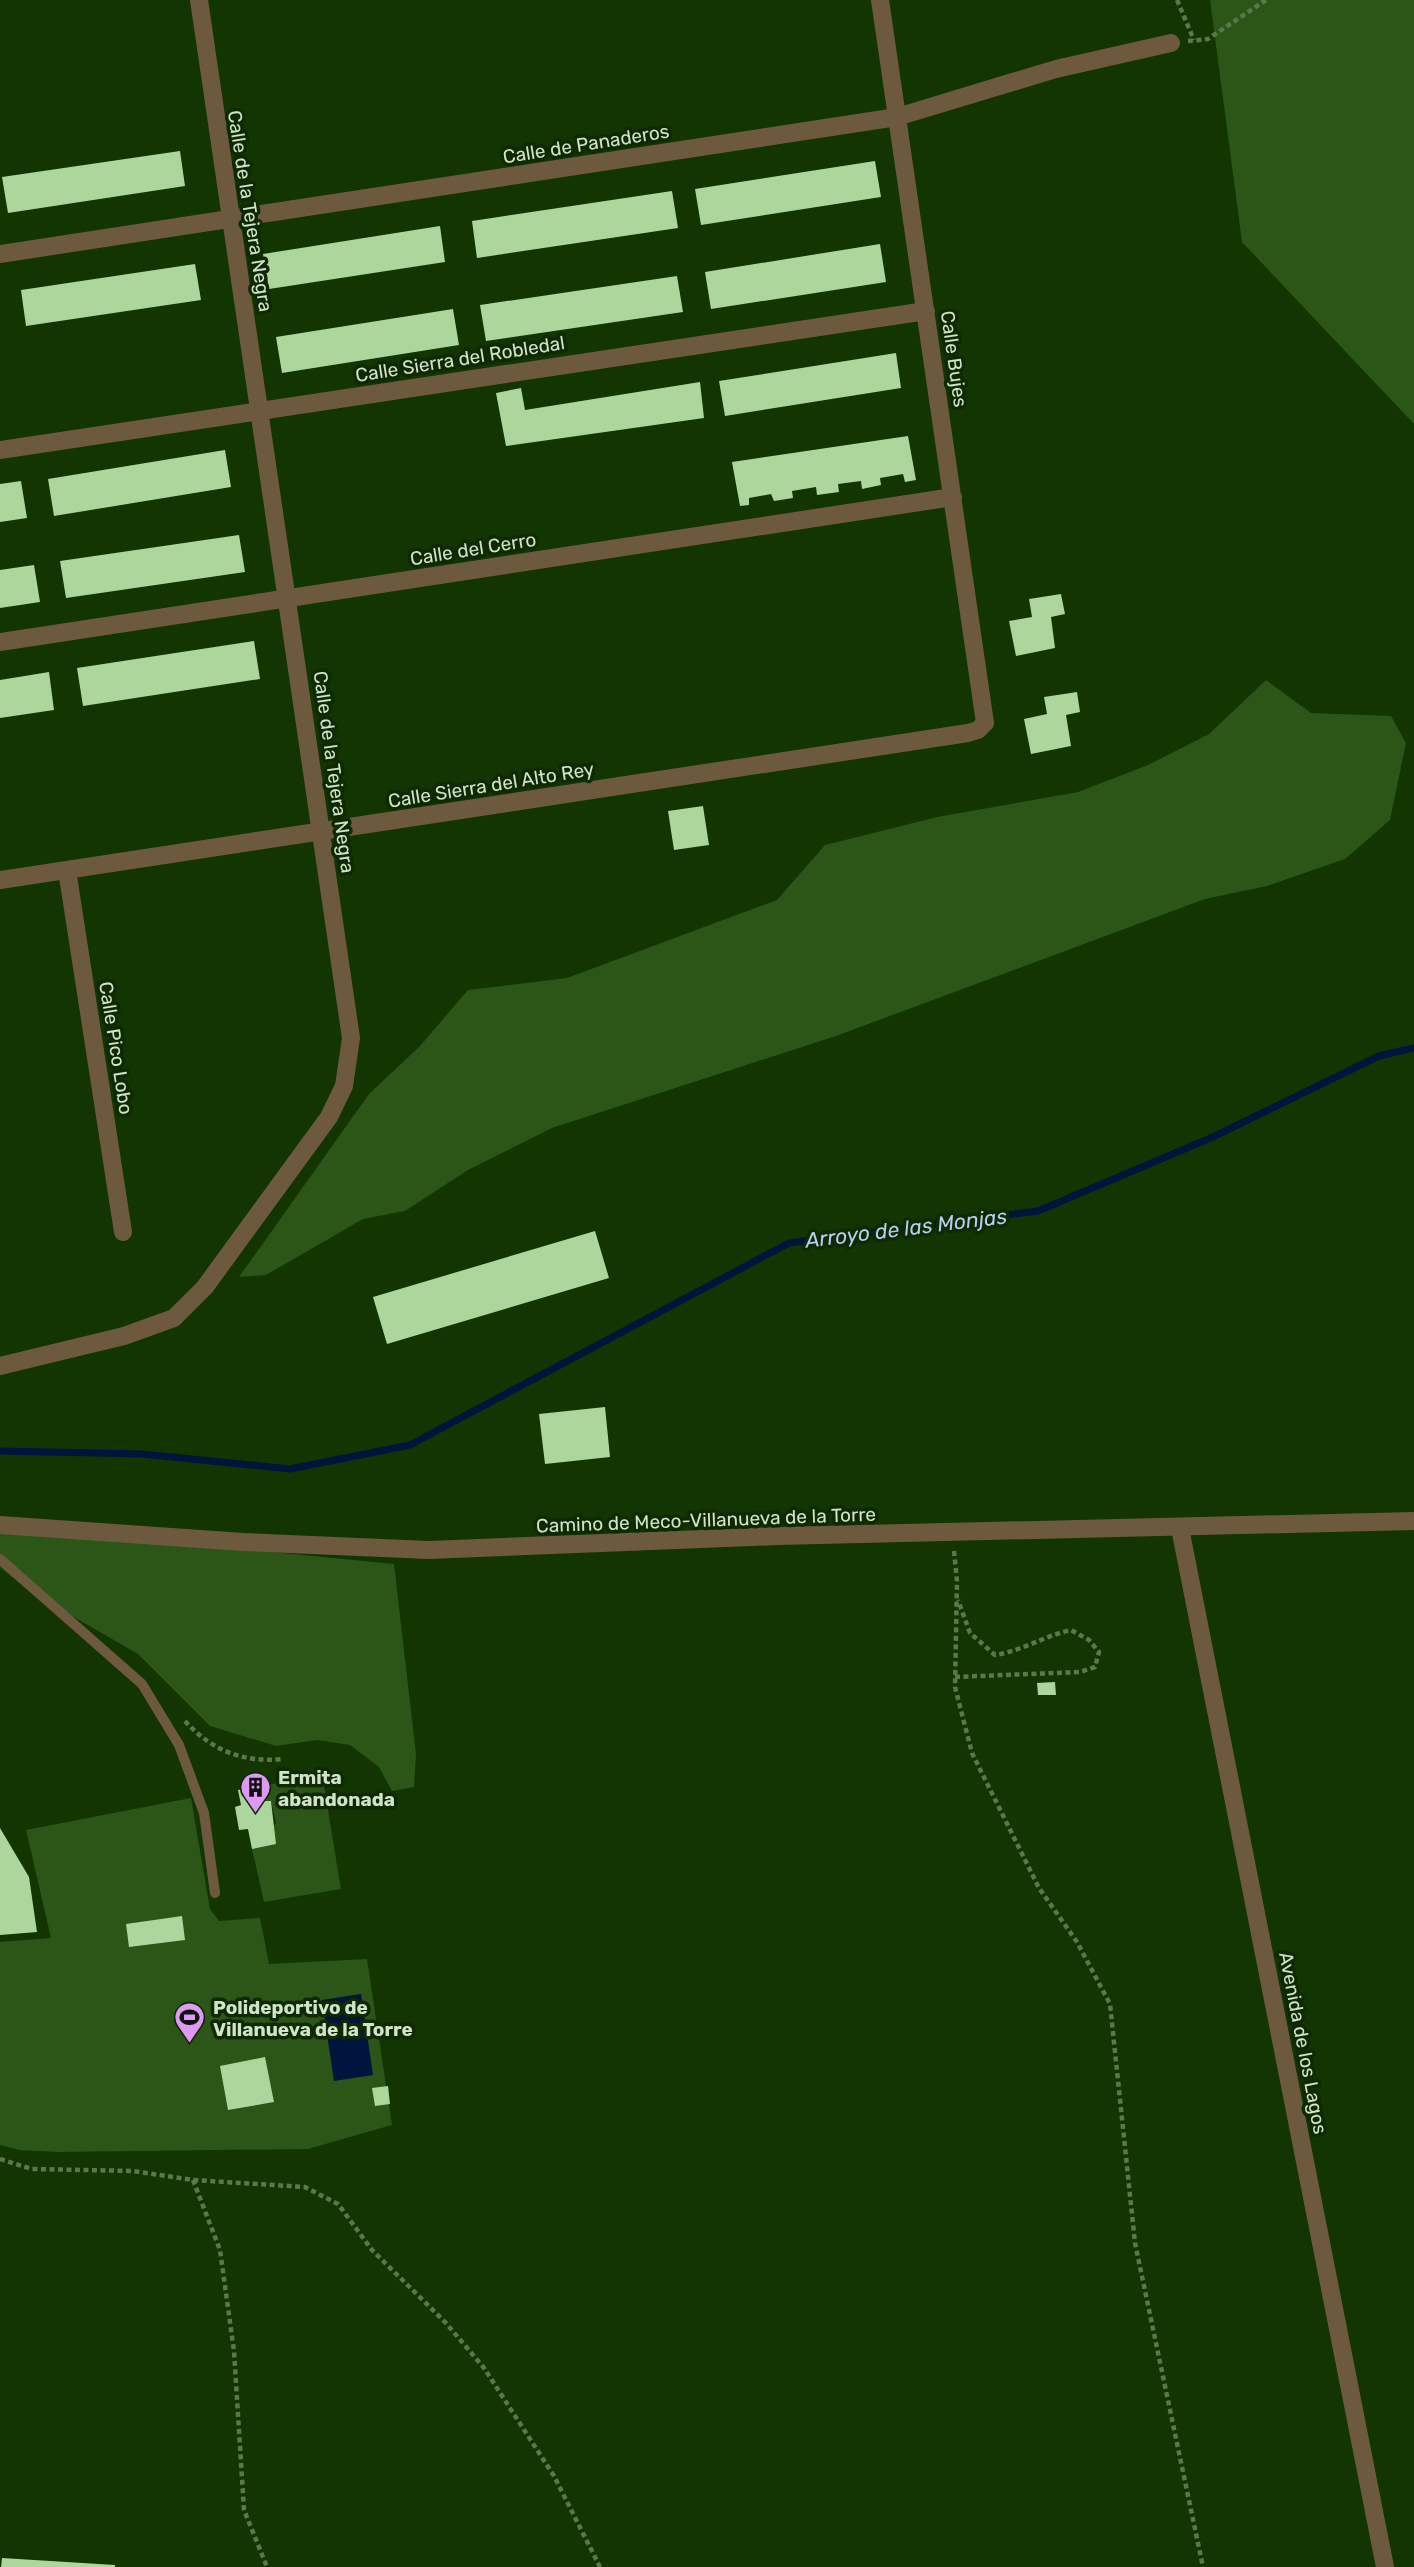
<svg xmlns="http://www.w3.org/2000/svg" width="1414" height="2567" font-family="Rubik,sans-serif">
	<rect width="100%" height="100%" fill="#123501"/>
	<path fill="#2b5617" d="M1210,0H1414V424L1242,242Z
		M1266,680L1311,713L1391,716L1406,743L1390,820L1345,859L1267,886L1205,899L836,1036L552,1128L468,1170L405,1211L363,1219L266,1275L239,1277L369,1094L420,1046L468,990L567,978L777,900L825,845L937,817L1078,792L1148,765L1209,734Z
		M0,1525L394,1564L416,1754L414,1787L392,1791L379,1767L350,1745L317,1740L276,1746L210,1726L138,1654L29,1591L0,1567Z
		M322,1774L341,1889L264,1902L252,1849L276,1823L271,1801H265L262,1786Z
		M191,1798L210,1909L219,1921L260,1918L269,1964L367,1959L392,2125L308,2149L58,2152L19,2150L0,2145V1942L51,1938L26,1830Z"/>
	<path fill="#00143d" d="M361,1994L373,2075L334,2081L322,2000Z"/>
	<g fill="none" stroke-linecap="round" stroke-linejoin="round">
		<path stroke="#00143d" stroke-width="7" d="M0,1451L142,1454L290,1469L410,1445L789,1243L1038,1211L1213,1137L1379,1056L1414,1048"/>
	</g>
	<path fill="#add69d" d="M180,151L185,186L8,213L2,177Z
		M875,161L881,197L701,225L695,189Z
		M672,191L678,228L477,258L472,221Z
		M440,226L445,262L269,289L263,254Z
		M880,244L886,282L711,309L705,272Z
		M195,264L201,300L26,326L21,290Z
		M677,276L683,312L486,341L480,305Z
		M453,309L459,345L282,373L276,337Z
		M896,353L901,388L725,416L719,381Z
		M700,382L704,418L506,446L496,393L521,388L525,410Z
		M908,436L916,480L905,482L903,474L880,478L881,485L862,489L861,481L838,484L839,492L817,495L816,487L792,491L793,498L774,501L771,494L749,498V505L740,506L732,462Z
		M225,450L231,487L54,516L48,479Z
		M21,481L27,518L0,522V484Z
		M239,535L245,572L66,598L60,561Z
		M34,565L40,602L0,608V570Z
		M1061,594L1065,614L1051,617L1055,648L1016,656L1009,621L1032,617L1029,599Z
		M254,641L260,679L83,706L77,668Z
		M49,672L54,710L0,718V680Z
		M1077,692L1080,712L1066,715L1071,746L1031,754L1024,719L1047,714L1044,697Z
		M703,806L709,845L674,850L668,811Z
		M595,1231L609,1278L387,1344L373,1297Z
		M605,1407L610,1457L545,1464L539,1414Z
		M1055,1682L1056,1695H1038L1037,1683Z
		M262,1786L265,1801H271L276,1844L252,1849L248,1829L239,1830L235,1807L241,1805L238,1790Z
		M0,1828L29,1877L37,1932L0,1935Z
		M182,1916L185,1940L129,1947L126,1924Z
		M265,2057L274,2102L228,2110L220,2066Z
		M388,2086L390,2104L375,2106L372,2088Z
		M2,2558L115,2565V2567H1Z"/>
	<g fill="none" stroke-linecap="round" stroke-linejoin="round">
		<path stroke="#5b784d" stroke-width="4.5" stroke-dasharray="5 3.5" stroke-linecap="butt" d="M1177,0L1194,40
			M1188,41L1208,39L1266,0
			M954,1551L957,1581L955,1687L972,1753L1039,1888L1077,1942L1110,2004L1135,2243L1203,2567
			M955,1677L1080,1672L1095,1667L1099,1652L1089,1640L1071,1630C1044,1636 1022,1651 995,1655L970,1633L958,1600
			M185,1721C211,1750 243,1763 282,1759
			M0,2159L32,2169L133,2171L193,2180L305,2187L338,2204L372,2250L445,2322L484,2368L554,2476L600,2567
			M193,2180L220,2250L234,2351L244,2510L267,2567"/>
		<path stroke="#6d5a3e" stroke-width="10" d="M0,1559L142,1684L179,1745L204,1813L215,1893"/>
		<path stroke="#6d5a3e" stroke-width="18" d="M0,254L897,117L1056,69L1171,43
			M0,450L926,311
			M0,642L953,497
			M67,870L123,1232
			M0,880L968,733L978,730L985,723L880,0
			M0,1366L124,1336L174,1318L205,1287L329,1117L344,1086L351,1038L199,0
			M0,1525L243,1542L429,1550L778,1536L1414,1521
			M1180,1528L1385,2567"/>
	</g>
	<defs>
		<symbol id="building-pin" viewBox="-11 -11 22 30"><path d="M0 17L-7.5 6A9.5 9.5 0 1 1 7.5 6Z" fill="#dd99f3" stroke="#0f2903"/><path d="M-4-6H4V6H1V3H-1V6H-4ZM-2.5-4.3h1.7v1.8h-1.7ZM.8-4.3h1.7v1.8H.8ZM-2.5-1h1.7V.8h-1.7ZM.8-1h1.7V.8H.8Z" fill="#111"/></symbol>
		<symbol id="stadium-pin" viewBox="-11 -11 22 30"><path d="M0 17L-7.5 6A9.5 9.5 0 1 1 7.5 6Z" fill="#dd99f3" stroke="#0f2903"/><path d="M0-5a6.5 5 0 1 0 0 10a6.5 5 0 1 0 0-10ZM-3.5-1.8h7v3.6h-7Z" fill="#111"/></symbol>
	</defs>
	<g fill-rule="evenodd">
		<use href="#building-pin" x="238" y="1770" width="35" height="47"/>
		<use href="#stadium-pin" x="172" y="2000" width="35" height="47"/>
	</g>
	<g text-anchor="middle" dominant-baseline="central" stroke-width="7" stroke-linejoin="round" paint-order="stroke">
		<g font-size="19" fill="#cfe4c8" stroke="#0f2903">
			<text transform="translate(586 144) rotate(-9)">Calle de Panaderos</text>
			<text transform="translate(250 211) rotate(81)">Calle de la Tejera Negra</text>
			<text transform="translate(460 359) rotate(-9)">Calle Sierra del Robledal</text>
			<text transform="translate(954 359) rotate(82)">Calle Bujes</text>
			<text transform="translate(473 549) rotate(-9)">Calle del Cerro</text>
			<text transform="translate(334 772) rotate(82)">Calle de la Tejera Negra</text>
			<text transform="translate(491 785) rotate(-9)">Calle Sierra del Alto Rey</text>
			<text transform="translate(116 1048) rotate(81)">Calle Pico Lobo</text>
			<text transform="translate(706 1520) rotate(-2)">Camino de Meco-Villanueva de la Torre</text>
			<text transform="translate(1303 2043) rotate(79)">Avenida de los Lagos</text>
		</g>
		<g font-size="19" font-weight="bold" fill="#cfe4c8" stroke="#0f2903" text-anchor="start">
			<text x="278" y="1777">Ermita<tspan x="278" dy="22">abandonada</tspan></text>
			<text x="213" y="2007">Polideportivo de<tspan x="213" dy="22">Villanueva de la Torre</tspan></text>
		</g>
		<g font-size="21" font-style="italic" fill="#b7cff2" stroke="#0f2903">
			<text transform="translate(906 1228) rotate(-7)">Arroyo de las Monjas</text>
		</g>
	</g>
</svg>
